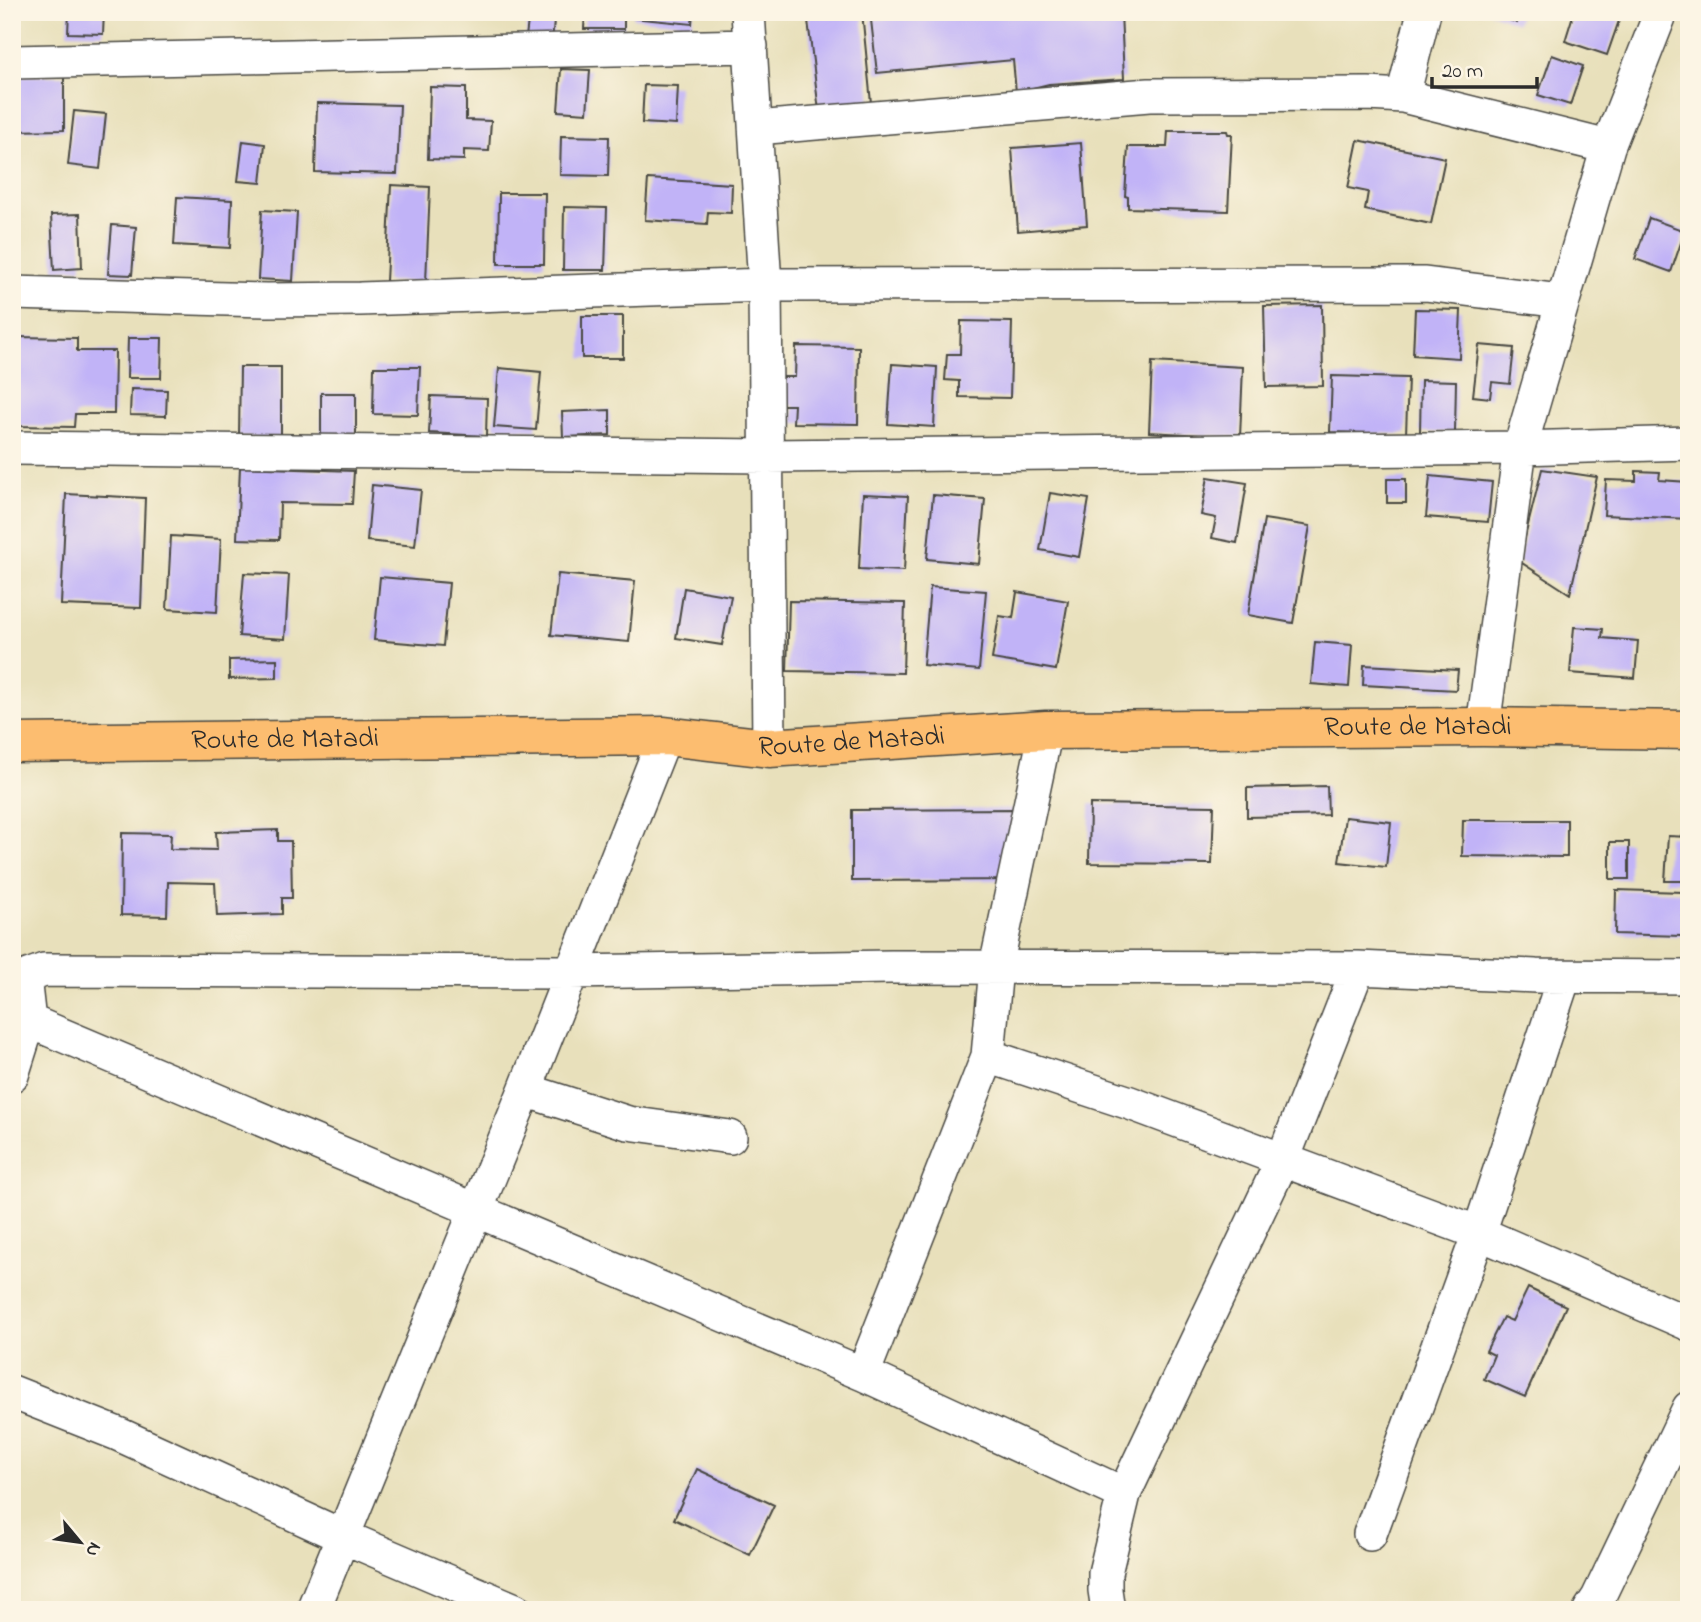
<svg xmlns="http://www.w3.org/2000/svg" width="1701" height="1622" font-family="'Indie Flower',sans-serif">
	<rect width="100%" height="100%" fill="#fcf5e5"/>
	<filter id="ink" filterUnits="userSpaceOnUse"><feTurbulence type="fractalNoise" baseFrequency=".0143" numOctaves="2"/><feDisplacementMap in="SourceGraphic" scale="14" xChannelSelector="R" yChannelSelector="G"/><feConvolveMatrix kernelMatrix="1 2 1 2 8 2 1 2 1" color-interpolation-filters="sRGB"/></filter>
	<filter id="wash" filterUnits="userSpaceOnUse"><feTurbulence type="fractalNoise" baseFrequency=".00686" numOctaves="4" result="noise"/><feDisplacementMap in="SourceGraphic" scale="28" xChannelSelector="R" yChannelSelector="G"/><feGaussianBlur stdDeviation="1.57" result="paint"/><feColorMatrix in="noise" values="0 0 0 0 0 0 0 0 0 0 0 0 0 0 0 0 0 1.4 0 .05"/><feComposite in="paint" operator="in"/></filter>
	<g filter="url(#wash)">
		<rect width="100%" height="100%" fill="#e8e0bb"/>
		<g id="blocks">
			<path fill="#c1b3f7" d="M69,12H104L103,34L68,33Z
				M529,12H555L552,40L526,37Z
				M585,12H624V29H584Z
				M634,12H693L692,24L633,18Z
				M807,12H862L871,103L819,111Z
				M950,12H1121L1124,79L1049,84L1016,92L1013,60L877,73L871,20Z
				M1170,12H1196L1195,16L1170,14Z
				M1489,12H1521L1517,23Z
				M1574,12H1622L1607,55L1565,41Z
				M1552,55L1583,66L1570,105L1538,95Z
				M561,69L590,70L587,113L558,111Z
				M12,76H64V130L12,131Z
				M644,85L678,86L676,125L642,123Z
				M430,87L466,88V120L491,121L489,151L464,150V160L428,159Z
				M317,103L400,105L397,174L315,172Z
				M74,111L106,114L100,169L68,165Z
				M1168,131H1227L1228,134H1232L1228,211L1128,208V197L1125,196L1128,147H1167Z
				M561,136L609,137L608,176L560,175Z
				M1358,140L1445,158L1431,224L1365,210L1368,192L1348,188Z
				M243,141L265,144L261,183L238,181Z
				M1081,143L1087,225L1018,231L1012,148Z
				M648,179L732,184L731,213L708,212L707,224L645,220Z
				M391,185L430,187L426,282L386,281Z
				M499,193H545L544,264H498Z
				M177,197L232,200L230,248L174,245Z
				M564,207L607,208L605,270H563Z
				M262,210L297,212L293,281L258,279Z
				M80,214L82,268L54,270L51,215Z
				M1649,218L1685,231L1671,272L1635,259Z
				M112,225L136,227L132,275L108,274Z
				M1322,305L1323,386L1266,387L1264,306Z
				M1415,309L1461,310L1459,358L1413,355Z
				M582,316H623V358H582Z
				M961,321L1012,322L1010,398L959,397V381L945,380L947,354H960Z
				M16,337L77,338V351H115L114,414H75L74,427L15,426Z
				M128,338H162L161,378H127Z
				M1479,345L1514,348L1510,384L1492,382L1490,398L1473,396Z
				M796,346L859,347L858,424L793,423L794,405H780V377H795Z
				M1152,362L1243,367L1240,437L1149,432Z
				M892,364L937,367L934,427L888,424Z
				M240,367H281V438L239,437Z
				M374,367H420L418,415L373,414Z
				M499,368L541,372L536,430L494,427Z
				M1332,376L1408,378L1406,434L1330,432Z
				M1421,380L1456,381L1455,432H1420Z
				M131,389L167,390L166,416L130,415Z
				M321,393H356V438H321Z
				M431,396L487,398L486,436L429,433Z
				M610,410V435L563,437L562,412Z
				M240,467L354,471L352,504L280,503L279,540L237,539Z
				M1542,469L1597,477L1570,594L1519,561Z
				M1636,471L1660,472L1659,480L1689,482V519L1604,515L1606,480L1636,481Z
				M1430,476L1492,482L1488,522L1426,517Z
				M1208,477L1247,483L1237,543L1212,538L1216,518L1201,515Z
				M1387,479H1406V503H1387Z
				M372,485L421,490L415,546L367,541Z
				M1050,493L1089,499L1079,557L1040,550Z
				M66,494L145,498L141,608L61,605Z
				M863,494L908,496L904,571L859,569Z
				M933,495L985,499L979,564L927,559Z
				M1264,519L1310,526L1293,623L1248,615Z
				M171,536L221,539L217,612L167,609Z
				M244,573L289,575L285,639L239,636Z
				M558,574L635,581L629,642L551,635Z
				M380,577L449,583L443,646L374,640Z
				M930,587L986,591L979,670L923,665Z
				M684,588L731,596L722,645L676,638Z
				M1017,592L1068,601L1056,670L992,659L999,616L1013,618Z
				M789,601L905,603L903,673L787,671Z
				M1687,607H1689V649L1682,648Z
				M1574,627L1603,629L1602,638L1638,641L1635,678L1570,673Z
				M1315,642L1352,645L1349,687L1311,684Z
				M277,659V678L229,679V660Z
				M1364,665L1458,670L1456,690L1363,685Z
				M1327,786L1328,815L1247,817V788Z
				M1090,804L1214,806L1212,864L1089,863Z
				M1019,809L1020,880L852,881V810Z
				M1345,817L1391,822L1386,867L1339,862Z
				M1463,820H1567V857L1462,856Z
				M278,830V841H291L292,898H282V914L217,916L215,883L168,882L167,916L121,915L122,833L171,834L170,849L217,850L216,832Z
				M1668,836L1689,837V881H1665Z
				M1610,842H1629V879H1610Z
				M1616,890L1684,892L1682,936L1615,934Z
				M1528,1288L1566,1306L1525,1397L1484,1379L1494,1355L1486,1351L1503,1317L1512,1321Z
				M697,1469L774,1505L750,1555L674,1519Z"/>
		</g>
	</g>
	<g filter="url(#ink)">
		<use href="#blocks" fill-opacity="0" stroke="#474641" stroke-width="2"/>
		<g fill="none" stroke-linecap="round" stroke-linejoin="round">
			<defs>
				<path id="minor" d="M748,12L765,285L769,748
					M12,62L751,46
					M1403,96L1424,12
					M756,128L1149,95L1368,94L1403,96L1608,147
					M12,293L267,300L360,299L765,285L1425,284L1561,301
					M12,448L767,456L1520,448L1689,443
					M1483,727L1520,448L1608,147L1661,12
					M29,1021L863,1374L1124,1494
					M988,1056L1130,1103L1479,1233L1689,1324
					M12,1075L29,1021L25,986L28,976L44,970L570,972L891,967L1358,968L1536,976L1689,977
					M525,1090L628,1123L730,1137
					M863,1374L988,1056L996,967L1046,730
					M12,1392L118,1434L344,1537L515,1610
					M1370,1534L1479,1233L1564,977
					M313,1610L525,1090L665,736
					M1108,1610L1105,1590V1573L1124,1494L1283,1159L1358,968
					M1590,1610L1598,1598L1689,1408"/>
				<g id="primary">
					<path id="s1" d="M12,743L665,736L769,748L1046,730L1483,727L1689,730"/>
				</g>
			</defs>
			<use href="#minor" stroke="#474641" stroke-width="36"/>
			<use href="#primary" stroke="#474641" stroke-width="41"/>
			<use href="#minor" stroke="#fff" stroke-width="33"/>
			<use href="#primary" stroke="#fcbd6f" stroke-width="38"/>
		</g>
	</g>
	<g text-anchor="middle" dominant-baseline="central" stroke-width="5" stroke-linejoin="round" paint-order="stroke">
		<g font-size="28" fill="#2b2b2b" stroke="#fcf5e5">
			<text stroke="none"><textPath href="#s1" startOffset="1407">Route de Matadi</textPath></text>
			<text stroke="none"><textPath href="#s1" startOffset="273">Route de Matadi</textPath></text>
			<text stroke="none"><textPath href="#s1" startOffset="840">Route de Matadi</textPath></text>
		</g>
	</g>
	<rect width="1701" height="1622" fill="none" stroke="#fcf5e5" stroke-width="42"/>
	<g transform="translate(80 1542) rotate(119)" stroke="#fcf5e5" stroke-width="5" paint-order="stroke">
	<path d="M0-5L12 26L0 18L-12 26Z" fill="#2b2b2b"/>
	<text y="-10" font-size="19" font-weight="bold" text-anchor="middle" fill="#2b2b2b">N</text>
	</g>
	<path d="M1432 77v10h105v-10" fill="none" stroke="#2b2b2b" stroke-width="3.5"/>
	<text x="1442" y="77" font-size="21" fill="#2b2b2b" stroke="#fcf5e5" stroke-width="5" paint-order="stroke">20 m</text>
</svg>
